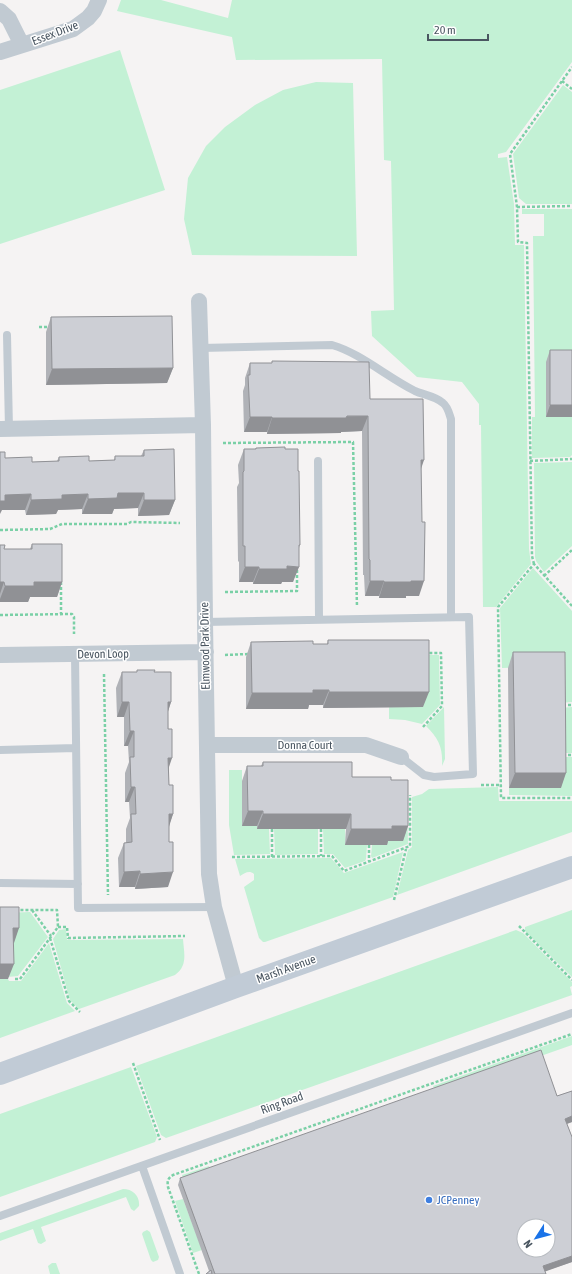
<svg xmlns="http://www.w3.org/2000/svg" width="572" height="1274" font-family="'Asap Condensed',sans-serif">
	<rect width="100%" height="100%" fill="#f5f3f3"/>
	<path fill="#c3f1d5" d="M121,0H161L228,18L232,0H572V62L506,152L498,154V158L507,157L514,204L515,245H524L529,549L531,564L496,607H483L481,425H479V404L462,382L417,377L372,336L371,311L394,310L391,161L384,160L382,59L236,60L232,37L117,11Z
		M120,50L165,190L0,244V90Z
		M316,82L353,83L357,256L192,255L184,219L188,178L206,146L225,127L255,105L283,90Z
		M563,85L572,92V204H526L519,198L513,154Z
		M522,209H572V361L546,362V417H572V455L570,457L532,458V417H535L533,236H544V214H522Z
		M572,462V546L544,572L536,561L535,557L534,463Z
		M533,568L572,611V702L560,703L559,667L502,668L500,608Z
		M423,655H439L440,705L422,724L405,720L389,719V707Z
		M444,707L445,759L442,766C443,748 439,739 426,726Z
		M572,707V753H560V708Z
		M560,757H572V796L509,795V788H561Z
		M229,770H242V826H257L258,829H269L270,854L234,855L229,825Z
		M498,787L499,801H572V832L397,895L408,850L412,847V797L422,794L429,789Z
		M407,797L408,844L372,858L371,856L372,845L387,841Z
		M274,829H318V854L275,855Z
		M323,829H345L346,845H367L366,859L365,861L345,868L333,854H324Z
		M403,852L393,897L265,942H263L259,938L244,887L254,880V874C249,870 245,873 240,876L235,859L331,858L344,873Z
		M572,910V977L525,931V927Z
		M30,912L48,937L18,976L8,977L0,915L3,913Z
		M66,929L67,940L183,939C184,953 188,966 175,975L79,1009L70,1000L53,939L59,930Z
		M516,930L523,933L572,982V986L570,987L572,995L166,1138L161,1135L136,1066Z
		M49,943L67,1003L75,1011L0,1038V979H8L9,981H21Z
		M572,1036V1045L436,1093L433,1086Z
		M131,1067L157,1137L155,1142L0,1197V1114Z
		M209,1166L212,1173L184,1182L182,1175Z
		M123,1189C133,1189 140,1196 139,1206L134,1211L131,1209L126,1197L41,1227L46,1241L41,1244L38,1243L33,1229L0,1241V1233Z
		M183,1199L202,1250L193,1253L175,1201Z
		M147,1230L150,1232L159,1257L158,1260L153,1262L151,1260L142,1234L143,1232Z
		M52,1263H56L60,1274H50L48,1266Z"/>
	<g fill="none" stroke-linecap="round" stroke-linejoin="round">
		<path stroke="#7ad0a6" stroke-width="2.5" stroke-dasharray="3 2" stroke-linecap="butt" d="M562,81L572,89
			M517,207L572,206
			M39,327H49
			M223,443L353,442L357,607
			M530,461L572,459
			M0,530L50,529L62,524H127L131,522L180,523
			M534,564L532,556L527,243L518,242L517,207L510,154L572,67
			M544,576L572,550
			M61,582V614
			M225,592L297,591V570
			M572,606L534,564L498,607L501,798H572
			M0,615L72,614L74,617V634
			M225,655L248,654
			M104,674L108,895
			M563,705H572
			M423,727L442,706L441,653H425
			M563,755H572
			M481,785H500
			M272,829V857
			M321,829V856
			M369,845V861
			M232,857L332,856L344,871L410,846V795
			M394,900L406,849
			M32,910L51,936
			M519,926L572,980
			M58,927H67L68,938L185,936
			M50,938L69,1001L80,1012
			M15,979H20L58,927L57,910H17
			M133,1063L160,1140
			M199,1274L168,1187C167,1181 168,1178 173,1175L572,1034"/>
		<path stroke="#c1cad2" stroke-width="8" d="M7,335L9,429
			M201,348L332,345C360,353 387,377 415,391C424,395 435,396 443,403C448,407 449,413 451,419V617
			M318,461L319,620
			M205,622L469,617L473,774L434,777L424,775L401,757
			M75,654L78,908L214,907
			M0,750L76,748
			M0,883L78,884
			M142,1166L180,1274
			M0,1216L572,1013"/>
		<path stroke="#c1cad2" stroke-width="16" d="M0,11L9,19L22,45
			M0,52L73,29L88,18L94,11L99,0
			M199,301L203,425L205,622L209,874L214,907L236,987
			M0,429L203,425
			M0,655L206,652
			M207,745H366L401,757"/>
		<path stroke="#c1cbd6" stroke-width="22" d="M0,1074L236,987L572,867"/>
	</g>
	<path fill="#b0b2b7" d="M51,317L173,368L167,383L46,385V332Z
		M550,350H572V417H546V362Z
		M272,361L370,399L421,469L419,596H406V598H379V596H365L364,575H363L362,431L341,432V433L267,434V432H244L243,391L245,385V378L250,363H272Z
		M256,448L285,449L300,545L299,548L293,582H282L281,584H253V582H239V562L238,561L237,487L239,483L238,465L244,449H255Z
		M144,450L175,500L169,515L138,516V508L114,509L112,514H82V509L58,510L56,514L26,515L25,510H2L5,458L32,462L57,461L59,457L89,461L114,460L115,456H141Z
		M32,544L62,582L57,597H30L28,602H0V545L4,549H30Z
		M328,640L423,707L323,708V705H309L308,709H246V657L251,642L313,644H327Z
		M513,652L561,788H509L508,668Z
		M137,670L154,672L171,702L168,711L169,785L173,814L169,825L168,887L135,889V887H119L118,858L124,843H126V829L130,818L129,802H125V773L129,762L128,746H124V717H117L116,688L122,672H137Z
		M263,762L352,777L391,780L408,826L403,841H388L387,845H345L346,829H257V826H242V781L247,766H261Z
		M572,1091V1122L567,1124L572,1137V1262L545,1271L546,1274H206L209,1271L178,1185L180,1178L557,1096Z"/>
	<path fill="#909195" d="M173,368L167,383L46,385L52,369Z
		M550,405H572V417H546Z
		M368,416L362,431L341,432V433L267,434L272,418Z
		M250,417H272L267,432H244Z
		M421,460H424L419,475Z
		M118,493H144L138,508L114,509L112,514H82L88,499Z
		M31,494L25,510H2L0,514V501L5,495Z
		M88,494L82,509L58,510L56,514L26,515L31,500L62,495Z
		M144,500H175L169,515L138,516Z
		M287,566L299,567L293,582H282L281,584H253L259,569Z
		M245,567H259L253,582H239Z
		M370,581H384L379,596H365Z
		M411,581H424L419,596H406V598H379L384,582Z
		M0,582H4L0,594Z
		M34,582H62L57,597H30L28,602H0V599L5,586Z
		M313,690H329L323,705H309L308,709H246L252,693Z
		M329,692H429L423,707L323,708Z
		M122,702H129L124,717H117Z
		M168,702H171L166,718Z
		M130,731H134L128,746H124Z
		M168,758H172L167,773Z
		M515,773H566L561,788H509Z
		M131,787H135L129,802H125Z
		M248,811H263L257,826H242Z
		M169,814H173L168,830Z
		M263,814H351L346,829H257Z
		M392,826H408L403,841H388L387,845H345L351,829Z
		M140,871L135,887H119L124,872Z
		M173,872L168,887L135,889L140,874Z
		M13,928H19L14,943H7Z
		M0,964H14L8,979H0Z
		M572,1116V1122L563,1125L565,1119Z
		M572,1256V1262L541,1273L543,1266Z"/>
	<path fill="#cdcfd5" stroke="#909195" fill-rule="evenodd" d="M172,316L173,368L52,369L51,317Z
		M550,350H572V405H550Z
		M272,361L369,362L370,399H423L424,460H421L422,522H425L424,581H411V582H384V581H370V560L369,559L368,416H347L346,418H272V417H250L248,375H250V363H272Z
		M285,447V449H298V471H299L300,545H299V567L287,566V569H259V567H245V546H243V472L244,471V449H256V448Z
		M174,449L175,500H144V493H118L117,498L88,499V494L62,495V499L31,500V494L5,495V501H0V452H5V458L32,457V462L59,461V457L89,456V461L115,460V456H144V450Z
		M32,544H62V582H34V586H5L4,582H0V545H5L4,549H32Z
		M328,640H429V692H329V690H313V693H252L251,642L313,641V644H328Z
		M513,652H565L566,773H515Z
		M137,670H155L154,672H171V702H168V729H172V758H168L169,785H173V814H169V842H173V872L140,874V871L124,872V843L132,842L131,814H136L135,787H131L130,757H134V731H130L129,702H122V672H137Z
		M263,762H352V777H391V780H408V826H392V829H351V814H263V811H248L247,766H263Z
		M0,907H19V928H13L14,964H0Z
		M541,1050L557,1096L572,1091V1116L565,1119L572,1137V1256L543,1266L546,1274H215L180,1178ZM524,1226H548V1250H524Z
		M211,1270L212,1274H206Z"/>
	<circle fill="#3f7fe0" stroke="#fff" stroke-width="1.5" cx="429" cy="1200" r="4"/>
	<g text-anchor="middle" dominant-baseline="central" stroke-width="3" stroke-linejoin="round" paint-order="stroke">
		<g font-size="12" fill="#4a5661" stroke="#fff">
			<text transform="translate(55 33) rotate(-21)">Essex Drive</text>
			<text transform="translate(205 646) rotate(-91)">Elmwood Park Drive</text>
			<text transform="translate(103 654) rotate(-1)">Devon Loop</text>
			<text x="305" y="745">Donna Court</text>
			<text transform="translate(286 969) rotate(-20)">Marsh Avenue</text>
			<text transform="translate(282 1103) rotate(-20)">Ring Road</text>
		</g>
		<g font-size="12" fill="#366cbe" stroke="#fff" text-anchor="start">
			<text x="437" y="1200">JCPenney</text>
		</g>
	</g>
	<g transform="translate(536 1238) rotate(234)"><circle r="19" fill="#ffffff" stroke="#b7bbc0"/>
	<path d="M0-3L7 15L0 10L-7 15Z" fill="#1a73e8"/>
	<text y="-6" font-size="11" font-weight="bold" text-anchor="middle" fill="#4a5661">N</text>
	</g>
	<path d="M428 34v6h60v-6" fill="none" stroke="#4a5661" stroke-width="2"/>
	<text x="434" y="34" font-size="12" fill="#4a5661" stroke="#ffffff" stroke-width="3" paint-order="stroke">20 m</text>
</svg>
